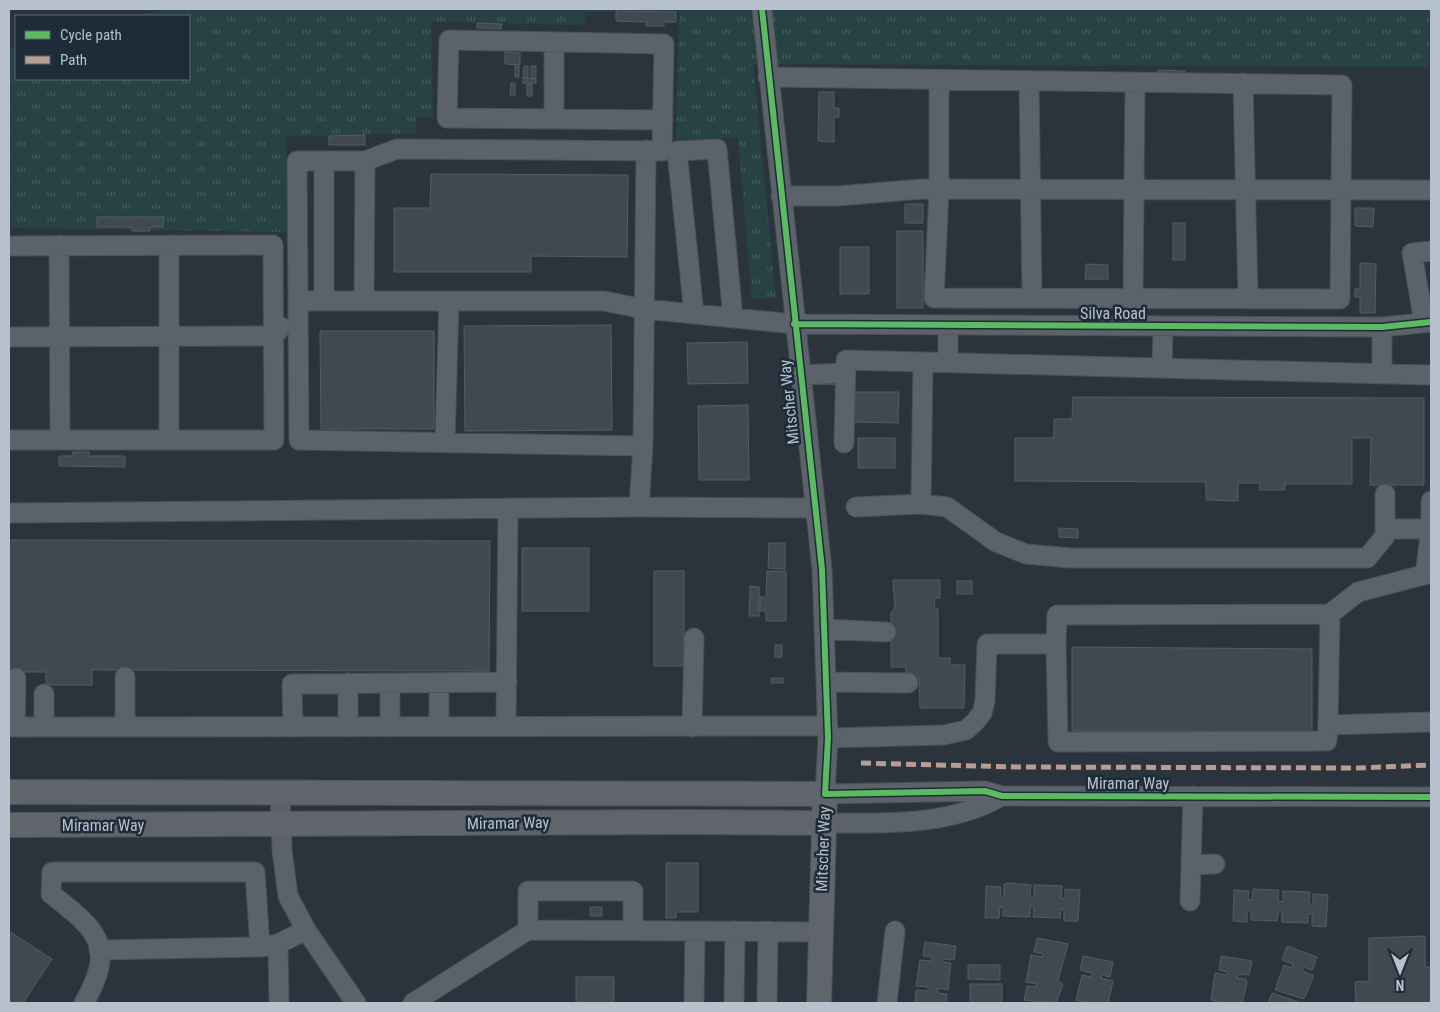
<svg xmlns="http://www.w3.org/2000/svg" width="1440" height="1012" font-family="'Roboto Condensed',sans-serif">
	<defs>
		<pattern id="grass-tufts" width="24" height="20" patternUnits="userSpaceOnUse" patternTransform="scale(1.25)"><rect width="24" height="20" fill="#274243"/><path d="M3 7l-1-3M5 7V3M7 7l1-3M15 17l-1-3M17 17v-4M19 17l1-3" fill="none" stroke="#445c5d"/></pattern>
	</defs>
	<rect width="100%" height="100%" fill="#2b343d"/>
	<path fill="url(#grass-tufts)" d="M157,9H1431V67L753,64L776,298L752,299L738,138L676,140L679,12H585V25L431,22L433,117H416L417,134L286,136L287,232L9,228V49L16,47V79H189V16H137L158,11Z"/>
	<path fill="#414850" stroke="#535c64" d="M616,11L676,12V22H664V26H646L647,22L616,21Z
		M477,23L502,24L501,29L477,28Z
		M505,52L520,53V65L505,64Z
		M515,66H519V77H515Z
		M524,66H528V78H523Z
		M531,66H536V78H531Z
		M1158,70L1185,71V76L1158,80Z
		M523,78L536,79V83H523Z
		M511,83H515V95H510Z
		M527,84H532V96H527Z
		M819,92H834V108H839V117H834V142L818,141Z
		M365,135V145H329V136Z
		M431,174L628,175L627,257L531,256V272H394V208H430Z
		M905,204H923V223H905Z
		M1355,208H1374L1373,227L1355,226Z
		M97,217H164L163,227H150V231H132V227H97Z
		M1173,223H1185V260H1173Z
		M897,231H923V308H897Z
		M840,247H869V294H840Z
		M1360,263L1376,264L1375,313H1360V297H1355V289H1360Z
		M1086,264L1108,265V279H1085Z
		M611,325L612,430L465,431L464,326Z
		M320,331H434V429H321Z
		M747,342L748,383L688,384L687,343Z
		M854,392H899L898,423L853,422Z
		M1073,397L1424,398V485H1370L1371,438H1352V484H1285V490H1260V483H1238V501L1206,500V482L1015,481V438H1054V419H1072Z
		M748,405L749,480H699L698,406Z
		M858,438H895V468H858Z
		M73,452H89V456H125V467L59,466V456H72Z
		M1059,528L1078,529V538L1059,537Z
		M9,540L490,541L489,671L92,670V685H46V672H9Z
		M769,543H785V569L768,568Z
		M522,548H589V611H522Z
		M654,571H684V666H654Z
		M767,571H786V621H766V611H760V597H766Z
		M893,580H940V598H935L934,609H938V658H950V665H965L964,708H920L919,678H906V667H891V613L895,608Z
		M957,581H972V594H957Z
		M750,586L759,587V616H749Z
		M775,645H782V657H775Z
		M1072,647L1312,649V733L1072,731Z
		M771,678H783V683H771Z
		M666,863H698V912H676V918H666Z
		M1008,883L1031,885L1030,897H1034V885H1039L1062,886L1061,898H1065V889L1080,890L1078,921H1064V909H1061L1060,918L1033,917L1034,908L1030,907V917L1003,916V907H1000L999,918H985L986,886L1001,887L1000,896H1004V884Z
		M1253,889L1279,890L1278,901L1283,902V891L1310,892L1309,904H1313V894L1328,895L1326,927L1312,926V914H1308V923L1282,922V912H1278L1277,921L1251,920V911H1247V922L1233,921L1234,890L1249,891L1248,900H1252Z
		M590,907H602V916H590Z
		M9,931L52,959L23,1003L9,1002Z
		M1425,936V967H1431V1003H1356L1355,982L1369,981V938Z
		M1037,938L1068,944L1058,980L1063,985L1056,1003L1024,1000L1027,986L1036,987L1037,984L1026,982L1031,955L1042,957L1043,954L1034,952Z
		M925,942L956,946L954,960L943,959L942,962L951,963L948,990L938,988V993L947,994L946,1003H915L916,990L928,991V987L916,986L920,960L931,961L932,957L923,956Z
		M1287,946L1317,957L1312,970L1303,967L1302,971L1313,975V978L1304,999L1275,990L1284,965L1292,968L1293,964L1282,960Z
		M1083,956L1113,962L1110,977L1102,975L1101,978L1113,981L1108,1003H1086L1076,1000L1082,975L1091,977L1092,973L1080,970Z
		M1221,956L1252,961L1249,975L1238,974L1237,978L1246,979L1247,983L1242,1003H1222L1211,1000L1215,973L1227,975V972L1219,970Z
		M968,965H1000V980L968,979Z
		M576,977H614V1003H576Z
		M970,984H1002V1003H970Z
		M1272,993L1275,994L1301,1003H1268Z"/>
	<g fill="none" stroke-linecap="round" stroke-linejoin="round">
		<defs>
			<path id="minor" d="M762,9L822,569L828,738L825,794L985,791L1002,796L1431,797
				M768,77L1342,85L1340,299L934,298L939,190V80
				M1029,81L1032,298
				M1243,83L1248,298
				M554,119V42
				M324,161H297L299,440L643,446
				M365,161L397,149L662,151L664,44L449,40L447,118L663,120
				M781,196H837L922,189L1431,190
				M59,245L60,440
				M169,245V440
				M9,246L273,245L274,440H9
				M1133,298L1135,82
				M298,301H604L644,309L794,324L1382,327L1431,322
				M324,301V161H365L364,301
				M694,314L677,151L717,149L733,318
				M1424,322L1412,253L1431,251
				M948,326V362
				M9,337L274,336L281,327
				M1162,368L1163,327
				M1382,374V327
				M800,375L846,373
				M445,442L449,301
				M844,443L846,360L1431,375
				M921,504L923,362
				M639,507L643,446L646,150
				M856,507L921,504L947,507L996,542L1026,554L1071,558H1367L1385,536V494
				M9,513L639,507L814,508
				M1385,529H1431
				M1425,575L1431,529V501
				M1330,614L1328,725L1431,722
				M1330,614L1358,592L1431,573
				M824,629L886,632
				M1056,644L1058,742L1327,741L1328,725
				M125,677V727
				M826,682L908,683
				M348,683V727
				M390,683V727
				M439,683V727
				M9,727L827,726
				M15,727L16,678
				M44,727V694
				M293,727L292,684L507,682
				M506,727L508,508
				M692,727L694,638
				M828,738L944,735L966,730L975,722L982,713L985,701L987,644H1056L1057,615L1330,614
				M280,791L282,850L288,896L306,930L356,1003
				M823,823C883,823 948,827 1002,796
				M1191,865L1215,864
				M1190,901L1193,796
				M528,930V891H633V930
				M278,944L279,1003
				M99,950L260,947L278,944L306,930
				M84,1003C117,945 97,930 51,894L52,872H255L260,947
				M413,1003L528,930L820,932
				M694,1003L695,931
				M734,1003L735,931
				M767,1003L768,931
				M887,1003L895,931"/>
			<path id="major" d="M9,792L825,794L819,1003
				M9,825L689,822L823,823"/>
		</defs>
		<use href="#minor" stroke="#4a5057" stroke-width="21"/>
		<use href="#major" stroke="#495159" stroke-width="26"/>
		<use href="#minor" stroke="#5c626a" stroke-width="19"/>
		<use href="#major" stroke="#5f656b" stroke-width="24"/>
		<path stroke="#b99d93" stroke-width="5" stroke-dasharray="10 5" stroke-linecap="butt" d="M861,763L1019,767L1358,768L1431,765"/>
		<defs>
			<path id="cycleway" d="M762,9L822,569L828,738L825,794L985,791L1002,796L1431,797
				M794,324L1382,327L1431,322"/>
		</defs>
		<use href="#cycleway" stroke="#1e2b38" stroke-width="9"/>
		<use href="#cycleway" stroke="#5cba63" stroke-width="6"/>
	</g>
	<g text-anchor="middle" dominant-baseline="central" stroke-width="5" stroke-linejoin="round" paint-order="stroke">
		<g font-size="16" fill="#b6c1cd" stroke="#1e2b38">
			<text x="1113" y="313">Silva Road</text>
			<text transform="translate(789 402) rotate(-96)">Mitscher Way</text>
			<text x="1128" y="783">Miramar Way</text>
			<text transform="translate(508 823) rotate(-1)">Miramar Way</text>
			<text x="103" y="825">Miramar Way</text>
			<text transform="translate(823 849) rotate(-88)">Mitscher Way</text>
		</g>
	</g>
	<rect width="1440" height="1012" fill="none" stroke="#b6c1cd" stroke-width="20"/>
	<rect x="15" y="15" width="175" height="65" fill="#1e2b38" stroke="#5b6774"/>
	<rect x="25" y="31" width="25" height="8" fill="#5cba63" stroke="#5b6774"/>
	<text x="60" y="40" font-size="15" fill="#b6c1cd">Cycle path</text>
	<rect x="25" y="56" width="25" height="8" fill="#b99d93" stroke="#5b6774"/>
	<text x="60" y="65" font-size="15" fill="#b6c1cd">Path</text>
	<g transform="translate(1400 972) rotate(180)" stroke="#1e2b38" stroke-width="4" paint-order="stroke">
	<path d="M0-4L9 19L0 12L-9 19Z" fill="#b6c1cd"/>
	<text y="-8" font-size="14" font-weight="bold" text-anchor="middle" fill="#b6c1cd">N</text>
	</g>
</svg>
